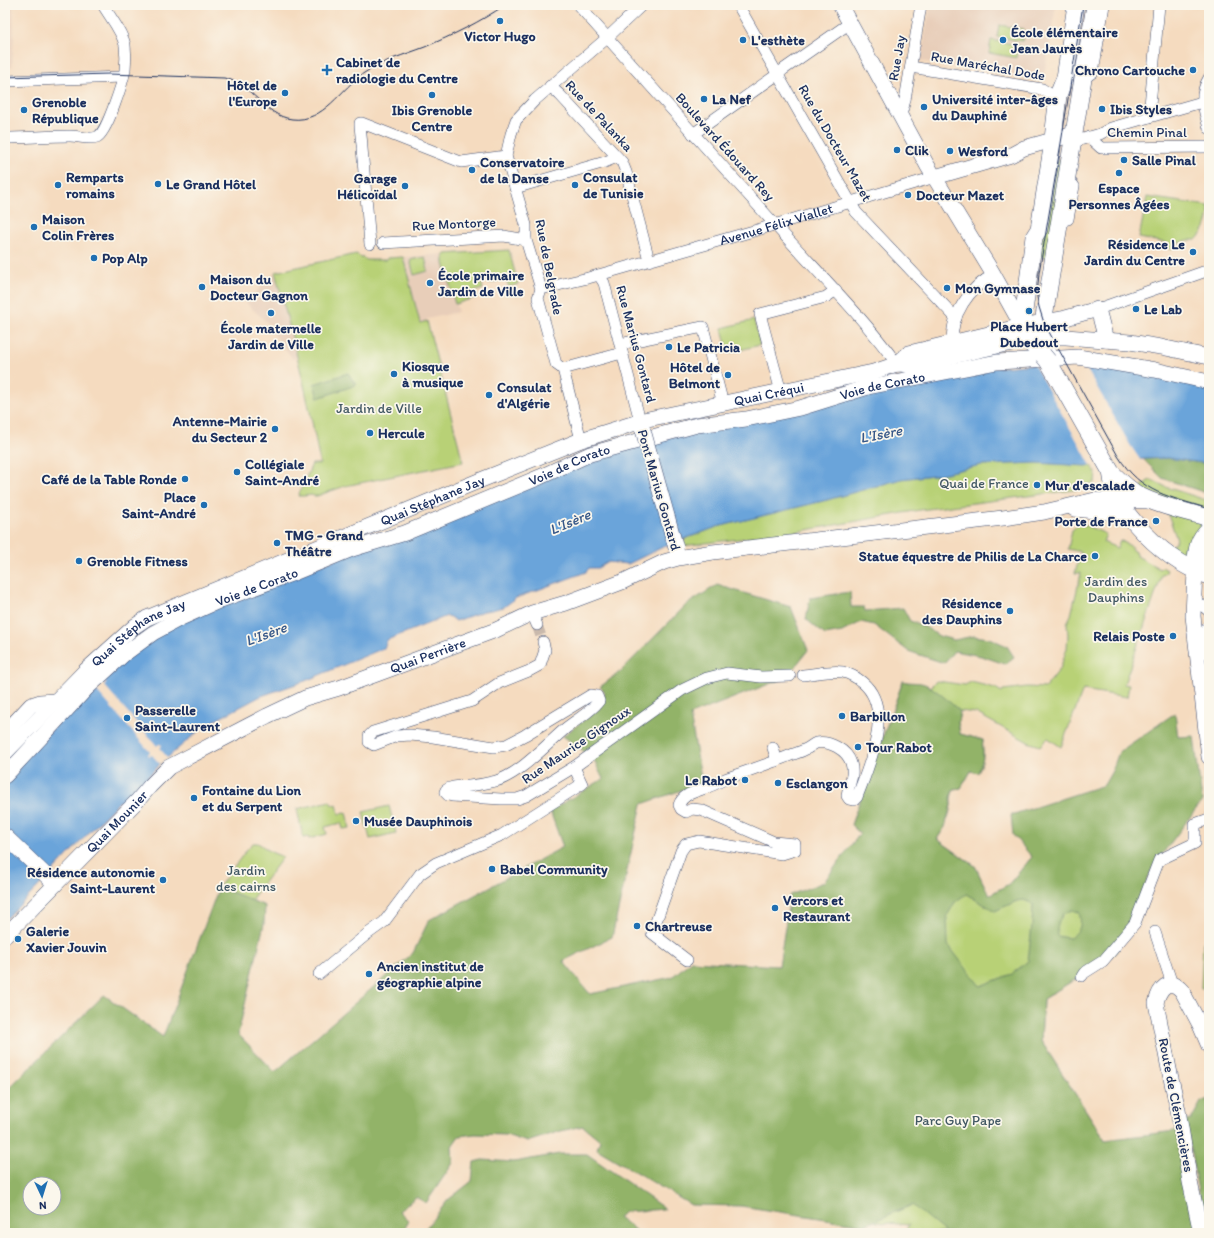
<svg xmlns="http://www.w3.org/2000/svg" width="1214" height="1238" font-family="Itim,sans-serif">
	<rect width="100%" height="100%" fill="#fbf7ec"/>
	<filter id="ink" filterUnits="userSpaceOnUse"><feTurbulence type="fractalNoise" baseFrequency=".025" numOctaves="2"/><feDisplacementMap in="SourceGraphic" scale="8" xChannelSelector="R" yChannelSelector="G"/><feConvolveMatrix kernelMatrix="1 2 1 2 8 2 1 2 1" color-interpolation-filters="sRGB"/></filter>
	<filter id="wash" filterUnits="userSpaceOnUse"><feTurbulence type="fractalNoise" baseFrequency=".012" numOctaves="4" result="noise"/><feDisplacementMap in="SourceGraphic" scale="16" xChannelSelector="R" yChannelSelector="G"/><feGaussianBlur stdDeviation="0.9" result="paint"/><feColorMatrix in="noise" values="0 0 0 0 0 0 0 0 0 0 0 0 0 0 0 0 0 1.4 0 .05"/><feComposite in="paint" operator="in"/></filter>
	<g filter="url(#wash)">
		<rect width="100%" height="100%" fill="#f5dbbf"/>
		<path fill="#e8ceb9" d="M5,5H13L14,36L12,67H5Z
			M930,5H1056L1043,81L921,61Z
			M444,254V263L458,312L427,319V321L420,323L403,257Z
			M275,272L297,357L293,359L273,333L272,327L246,303Z"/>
		<path fill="#b8d176" stroke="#6a806a" d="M999,25L1024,29L1022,41L997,37Z
			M991,40L1019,45L1017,58L989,53Z
			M1065,159L1049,258L1039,256L1055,162Z
			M1147,197L1209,206C1209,220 1206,230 1196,240H1188L1175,244V247L1170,250L1167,243L1139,238Z
			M509,250L518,284L509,287L506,279L489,283L488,281L481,283L483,289L473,292L474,298L455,304L444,263V254Z
			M356,254L367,260H387V258L403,257L420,323L427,321L463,462L345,486L317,496H313L312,495L304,496H298L312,464H320C309,399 292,335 275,272Z
			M425,257L428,271L414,275L410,260Z
			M754,320L760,345L728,353L722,328Z
			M1037,463L1092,466L1096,473L1095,482L1082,489L920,510L795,532L682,546L685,539L717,527L827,500L901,479L941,474L981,465Z
			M1152,480L1166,487L1209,501V512L1143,491L1142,486L1148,481Z
			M1167,511L1206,523L1192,561L1170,547L1177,540Z
			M1080,523L1106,534L1103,542L1117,548L1120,540L1132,547L1131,549L1135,552L1137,556L1160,569L1162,567L1167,570L1165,574L1162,575L1124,684L1129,685L1127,697L1083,690L1061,747L1048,738L1040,746L1028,742L976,713L960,711L958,722L960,734L983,740C982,745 983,748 983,753C983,760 981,767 978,773L971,771L961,788L954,789C951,796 951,798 951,805C950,816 943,830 937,839L975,866L989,895L1009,884L1032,857L1108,839L1069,983L1043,999L1041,1041L1105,1140L1142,1233H904L909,1225L876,1222L872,1214L860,833L851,825L903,681C913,685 920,682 930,687L935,682L937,681L965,685L971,682L995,688L1002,692L1003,690L1027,687L1045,688L1060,669L1067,648L1068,636L1067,623L1071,615L1081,573H1075L1081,552L1068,549L1072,530Z
			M330,801L332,805L337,804L339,814L346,813L350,828L343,829L341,823L325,827L327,834L309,839L308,837L303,838L297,809Z
			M389,806L396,833L370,839L363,812Z
			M253,843H258L271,852L283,857L251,900L219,887L248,848Z
			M1203,942H1209V988H1201Z"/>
		<path fill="#92b367" stroke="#567162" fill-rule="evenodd" d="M348,373L356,385L318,398L314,384Z
			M1168,458L1209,464V494L1162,478L1143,459Z
			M717,585L791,607L808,650L787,677L690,715L702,783L642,804L612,937L563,961L590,994L672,977L691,961L779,966L790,895L824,882L860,833L851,825L903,681C909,683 915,682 921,683C933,685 950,703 960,711L958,722L960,734L983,740C982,745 983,748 983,753C983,760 981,767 978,773L971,771L961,788L954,789L950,797L951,805L945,827L937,839L975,866L989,895L1009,884L1032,857L1013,835L1011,815L1104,785L1112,771L1119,752L1175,713L1178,737L1194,736L1202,801L1154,865L1116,952L1098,967L1069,983L1043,999L1041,1041L1105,1140L1182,1130L1201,1233H946L912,1205L865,1225L741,1206L691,1205L597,1149L600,1140L583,1126L561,1131L527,1142L506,1135L475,1134L459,1136L452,1146L453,1163L426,1203L416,1197L399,1211L409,1221L402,1233H5V1092L104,995L163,1037L219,887L265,906L264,924L238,1034L275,1072L413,953L429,920L563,847L550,811L603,779L593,758L563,736L600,708L605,692L600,687L621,671L686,605ZM966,894L995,911L1017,901L1024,900L1033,904L1032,925L1028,961L1012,974L980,986L948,945L947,916L955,902ZM1072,910L1079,912C1082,925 1081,930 1070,938L1057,936C1056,927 1059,921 1063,914ZM30,1184H54V1208H30Z
			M850,592L851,607H864L865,611L903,608L910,621L922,625L939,636L954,640L974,636L989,638L1007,646L1014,657L1005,664L981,656L954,651L944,663L908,651L874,625L861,622L842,632L825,635L806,619L810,598Z
			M1209,1099V1233H1208L1204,1223L1185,1121L1191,1120L1201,1102Z
			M559,1154H587L665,1209L625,1212L618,1217L639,1233H422L448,1200L472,1181L474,1162L482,1160L514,1162Z"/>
		<path fill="#6aa4da" stroke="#426a9c" d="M1075,360L1209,385V464L1168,458L1123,460L1086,466L1037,463L981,465L941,474L901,479L827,500L717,527L665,546L628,564L607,562L598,568H589L586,572L516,598L504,607L491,610L484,611L456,621L451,617L447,616L387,640L384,648L305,681L261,696L210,723L195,734L160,764L123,803L120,801C81,839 45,882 5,920V780L89,689L162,630L589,456L859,393L963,371Z"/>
		<path fill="#f5dbbf" d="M1081,359L1130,445L1141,461L1123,462L1092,467L1033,363Z
			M105,680L106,683L104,685L157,746L159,744L162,745L160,749L168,758L160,764L152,755L149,756L148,754L150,752L97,691L94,692L93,691Z"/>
	</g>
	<g filter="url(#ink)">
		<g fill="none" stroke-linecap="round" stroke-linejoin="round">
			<path stroke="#c9b9ac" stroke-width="11" stroke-dasharray="11 5.5" stroke-linecap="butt" d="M537,625L543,642"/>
			<defs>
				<g id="street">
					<path d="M578,5L761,209C806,261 856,308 897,364"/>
					<path d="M738,5L856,212L956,318"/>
					<path d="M911,67L1042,89L1058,99"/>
					<path d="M1209,78C1198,96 1204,109 1209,128"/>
					<path d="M1083,79L1093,72L1104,5"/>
					<path d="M5,81L123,77"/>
					<path d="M550,86L560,95L622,162L626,172L649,260"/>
					<path d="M901,115L905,100L921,5"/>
					<path d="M1149,117L1159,5"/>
					<path d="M693,134L778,74L784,69L850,23"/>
					<path d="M1089,137L1101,148L1209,147"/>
					<path d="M5,138C26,138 48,136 70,136C78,136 89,140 97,137C107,133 123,81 125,70C126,62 126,53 125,45C122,31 110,17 103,5"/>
					<path d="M1073,142L1100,134L1111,128L1209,100"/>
					<path d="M362,145L360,126V123H362L461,162L506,156"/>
					<path d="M362,148L370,244"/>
					<path d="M1067,178L1074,186L1068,219"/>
					<path d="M515,188L605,162L617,157"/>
					<path d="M383,243L504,236L526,240"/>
					<path d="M599,275L604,283L640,421"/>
					<path id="s1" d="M541,289L588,278L757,230L935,177"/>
					<path d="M1098,309L1209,270"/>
					<path d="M953,343C949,317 970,286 994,275"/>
					<path d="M620,344L703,327L723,404"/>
					<path d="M563,369L622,353"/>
					<path d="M781,392L760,314L826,297L836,290"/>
					<path d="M581,440L563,369L556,364L538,298L541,289L526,240V225L506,156L511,134L516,120L535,100L607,38L642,5"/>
					<path d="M1193,594L1199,603L1209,611"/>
					<path d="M532,613L537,625"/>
					<path d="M543,642L545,650L540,665L529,671L499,683L472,701L373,732L369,736V742L374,745L397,736L410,735L433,737L494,747L506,745L525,735L591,695L597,696L599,701C591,712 577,719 566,728C547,744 520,774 496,781C488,783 478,785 469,786C462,787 452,785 446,790L445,792L448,795L452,796L501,799H517L526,796L574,767L682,690L707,678L727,673L761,677L790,676"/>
					<path d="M773,748L777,761"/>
					<path d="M1155,932L1172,984"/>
					<path d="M687,960L652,933L681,851L686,844L699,841L782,854L795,850V844L774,842L701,810L692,809L686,812L681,809L679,805C683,793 697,792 708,787C714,785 719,782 725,779C747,771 769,764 791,755C796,753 801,752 806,749C809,748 813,744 816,743C829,740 847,750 851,763C855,777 848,784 847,796L849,799L854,800L857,797C869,765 895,709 862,682C856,677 850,674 843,672C830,670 816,674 803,675"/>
					<path d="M319,974L366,935L384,922L420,874L436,863L502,835L582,784L574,767"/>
					<path d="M1082,976L1084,973L1103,961L1135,923L1159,860L1195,843V824L1209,819"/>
				</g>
				<g id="secondary">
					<path d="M840,5L927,165L992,272L1022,326"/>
					<path d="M935,177L1011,155L1024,148L1074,134"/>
					<path d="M897,364L909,353L1022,326L1062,319L1098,309L1106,340"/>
					<path d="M1074,509L1127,514"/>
					<path d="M1195,571L1193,616L1209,757"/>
					<path d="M1198,654L1209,628"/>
					<path d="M5,733L31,705L40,702L55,701"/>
					<path id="s2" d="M5,753L85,671L135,626L147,618L481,480L581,440L648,419L873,372L897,364L913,365L1002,345L1045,337H1066L1130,342L1161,347L1209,357"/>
					<path id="s3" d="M5,776L87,688L123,655L153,633L181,618L221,600L291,574L352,549L405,533L540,477L590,454L697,425L746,419L800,408L868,387L997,362L1078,357L1155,370L1209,382"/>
					<path d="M5,836L55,884"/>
					<path id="s4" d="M5,936L138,800L150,786L169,767L267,716L305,698L339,688L496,630L532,613L566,603L622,582L664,562L678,558L713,552L1003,518L1044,512L1095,500L1151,501"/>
					<path d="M1201,1233L1190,1182L1178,1110L1169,1069L1156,1003C1159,989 1169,976 1182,991L1200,1025L1209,1046"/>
				</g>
				<path id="primary" d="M1043,355L1027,340L1022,326L1034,237L1039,229L1052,148L1058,95L1065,78L1076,5
					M1047,355L1043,323L1095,5
					M1048,361L1111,472C1120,481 1130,490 1140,496C1159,506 1188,512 1209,518
					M1111,472C1113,481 1113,490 1117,499C1122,508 1129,516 1135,523C1156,547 1179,566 1209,576
					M1195,571C1197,553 1195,542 1209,529"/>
			</defs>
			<use href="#street" stroke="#3c496d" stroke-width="12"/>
			<use href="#secondary" stroke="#3c496d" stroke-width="16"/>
			<use href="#primary" stroke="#3c496d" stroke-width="18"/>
			<use href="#street" stroke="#fff" stroke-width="11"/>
			<use href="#secondary" stroke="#fff" stroke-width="15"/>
			<use href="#primary" stroke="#fff" stroke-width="17"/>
			<path stroke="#1b2f5e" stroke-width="1" d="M1083,5L1062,137L1039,273L1037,297L1039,307L1044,323L1118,456C1142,494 1169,496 1209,509
				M5,77L109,74L224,78C252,83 264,116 292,119C324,123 341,88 364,73C382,61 404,55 425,47C453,35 480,22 505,5"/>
			<defs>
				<path id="secondary-bridge" d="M643,430L676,548"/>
				<path id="primary-bridge" d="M1043,355L1048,361"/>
			</defs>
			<use href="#secondary-bridge" stroke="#3c496d" stroke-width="16" stroke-linecap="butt"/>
			<use href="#primary-bridge" stroke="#3c496d" stroke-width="18" stroke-linecap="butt"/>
			<use href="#secondary-bridge" stroke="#fff" stroke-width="15"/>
			<use href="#primary-bridge" stroke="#fff" stroke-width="17"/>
		</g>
	</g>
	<g fill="#1f6fb2" stroke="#fbf7ec" stroke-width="1.5">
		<circle cx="500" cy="21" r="4"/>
		<circle cx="743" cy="40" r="4"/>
		<circle cx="1003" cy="40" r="4"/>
		<path d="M325 64h4v4h4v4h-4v4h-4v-4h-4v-4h4z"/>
		<circle cx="1193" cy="70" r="4"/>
		<circle cx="285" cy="93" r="4"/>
		<circle cx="432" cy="95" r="4"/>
		<circle cx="704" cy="99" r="4"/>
		<circle cx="924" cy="107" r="4"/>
		<circle cx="1102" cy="109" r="4"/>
		<circle cx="24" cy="110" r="4"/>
		<circle cx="897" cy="150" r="4"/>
		<circle cx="950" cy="151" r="4"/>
		<circle cx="1124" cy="160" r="4"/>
		<circle cx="472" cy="170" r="4"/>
		<circle cx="1119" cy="173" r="4"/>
		<circle cx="158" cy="184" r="4"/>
		<circle cx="58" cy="185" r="4"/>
		<circle cx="575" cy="185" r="4"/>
		<circle cx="405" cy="186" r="4"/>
		<circle cx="908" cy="195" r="4"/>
		<circle cx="34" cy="227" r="4"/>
		<circle cx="1193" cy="252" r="4"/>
		<circle cx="94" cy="258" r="4"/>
		<circle cx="430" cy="283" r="4"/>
		<circle cx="202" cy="287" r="4"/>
		<circle cx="947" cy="288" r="4"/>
		<circle cx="1136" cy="309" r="4"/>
		<circle cx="1029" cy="311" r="4"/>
		<circle cx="271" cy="313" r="4"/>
		<circle cx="669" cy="347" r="4"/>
		<circle cx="394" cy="374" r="4"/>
		<circle cx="728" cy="375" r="4"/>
		<circle cx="489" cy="395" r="4"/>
		<circle cx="275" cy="429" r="4"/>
		<circle cx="370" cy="433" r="4"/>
		<circle cx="237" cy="472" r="4"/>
		<circle cx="185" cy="479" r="4"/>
		<circle cx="1037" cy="485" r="4"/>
		<circle cx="204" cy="505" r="4"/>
		<circle cx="1156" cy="521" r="4"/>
		<circle cx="277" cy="543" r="4"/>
		<circle cx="1095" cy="556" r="4"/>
		<circle cx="79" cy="561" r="4"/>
		<circle cx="1010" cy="611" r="4"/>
		<circle cx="1173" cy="636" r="4"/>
		<circle cx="842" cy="716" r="4"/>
		<circle cx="127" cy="718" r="4"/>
		<circle cx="858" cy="747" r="4"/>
		<circle cx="745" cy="780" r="4"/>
		<circle cx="778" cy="783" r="4"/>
		<circle cx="194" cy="798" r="4"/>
		<circle cx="356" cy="821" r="4"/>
		<circle cx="492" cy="869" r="4"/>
		<circle cx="163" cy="880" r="4"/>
		<circle cx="775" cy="908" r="4"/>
		<circle cx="637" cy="926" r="4"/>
		<circle cx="18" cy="939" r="4"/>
		<circle cx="369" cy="974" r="4"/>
	</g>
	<g text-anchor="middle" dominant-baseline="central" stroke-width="3.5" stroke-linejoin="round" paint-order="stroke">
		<g font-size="14" font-weight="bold" fill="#1b2f5e" stroke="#fbf7ec" text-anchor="start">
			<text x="1011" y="32">École élémentaire<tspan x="1011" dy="16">Jean Jaurès</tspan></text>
			<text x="500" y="36" text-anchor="middle">Victor Hugo</text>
			<text x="751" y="40">L'esthète</text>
			<text x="336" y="62">Cabinet de<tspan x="336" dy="16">radiologie du Centre</tspan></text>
			<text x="1185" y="70" text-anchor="end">Chrono Cartouche</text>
			<text x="277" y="85" text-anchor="end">Hôtel de<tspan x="277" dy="16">l'Europe</tspan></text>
			<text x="712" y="99">La Nef</text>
			<text x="932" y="99">Université inter-âges<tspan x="932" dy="16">du Dauphiné</tspan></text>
			<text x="32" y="102">Grenoble<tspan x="32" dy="16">République</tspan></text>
			<text x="1110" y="109">Ibis Styles</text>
			<text x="432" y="110" text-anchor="middle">Ibis Grenoble<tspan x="432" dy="16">Centre</tspan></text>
			<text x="905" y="150">Clik</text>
			<text x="958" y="151">Wesford</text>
			<text x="1132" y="160">Salle Pinal</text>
			<text x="480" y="162">Conservatoire<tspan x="480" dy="16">de la Danse</tspan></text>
			<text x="66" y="177">Remparts<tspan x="66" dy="16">romains</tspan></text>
			<text x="583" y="177">Consulat<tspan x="583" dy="16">de Tunisie</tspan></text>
			<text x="397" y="178" text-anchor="end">Garage<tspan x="397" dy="16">Hélicoïdal</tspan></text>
			<text x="166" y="184">Le Grand Hôtel</text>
			<text x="1119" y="188" text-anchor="middle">Espace<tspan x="1119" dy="16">Personnes Âgées</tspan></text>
			<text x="916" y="195">Docteur Mazet</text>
			<text x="42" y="219">Maison<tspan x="42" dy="16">Colin Frères</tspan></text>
			<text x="1185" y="244" text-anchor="end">Résidence Le<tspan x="1185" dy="16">Jardin du Centre</tspan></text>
			<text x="102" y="258">Pop Alp</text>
			<text x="438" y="275">École primaire<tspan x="438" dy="16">Jardin de Ville</tspan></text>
			<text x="210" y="279">Maison du<tspan x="210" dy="16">Docteur Gagnon</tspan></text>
			<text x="955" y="288">Mon Gymnase</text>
			<text x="1144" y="309">Le Lab</text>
			<text x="1029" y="326" text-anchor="middle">Place Hubert<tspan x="1029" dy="16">Dubedout</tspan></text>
			<text x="271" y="328" text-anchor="middle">École maternelle<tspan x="271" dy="16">Jardin de Ville</tspan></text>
			<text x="677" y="347">Le Patricia</text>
			<text x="402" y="366">Kiosque<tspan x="402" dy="16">à musique</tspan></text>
			<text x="720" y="367" text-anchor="end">Hôtel de<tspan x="720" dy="16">Belmont</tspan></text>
			<text x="497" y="387">Consulat<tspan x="497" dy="16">d'Algérie</tspan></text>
			<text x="267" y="421" text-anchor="end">Antenne-Mairie<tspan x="267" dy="16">du Secteur 2</tspan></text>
			<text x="378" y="433">Hercule</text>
			<text x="245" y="464">Collégiale<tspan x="245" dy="16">Saint-André</tspan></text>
			<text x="177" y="479" text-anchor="end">Café de la Table Ronde</text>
			<text x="1045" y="485">Mur d'escalade</text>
			<text x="196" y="497" text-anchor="end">Place<tspan x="196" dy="16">Saint-André</tspan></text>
			<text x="1148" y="521" text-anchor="end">Porte de France</text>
			<text x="285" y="535">TMG - Grand<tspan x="285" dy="16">Théâtre</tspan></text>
			<text x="1087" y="556" text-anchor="end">Statue équestre de Philis de La Charce</text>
			<text x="87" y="561">Grenoble Fitness</text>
			<text x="1002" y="603" text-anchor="end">Résidence<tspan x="1002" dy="16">des Dauphins</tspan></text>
			<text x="1165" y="636" text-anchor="end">Relais Poste</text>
			<text x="135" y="710">Passerelle<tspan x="135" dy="16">Saint-Laurent</tspan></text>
			<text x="850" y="716">Barbillon</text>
			<text x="866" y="747">Tour Rabot</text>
			<text x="737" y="780" text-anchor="end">Le Rabot</text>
			<text x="786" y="783">Esclangon</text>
			<text x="202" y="790">Fontaine du Lion<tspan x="202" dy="16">et du Serpent</tspan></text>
			<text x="364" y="821">Musée Dauphinois</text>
			<text x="500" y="869">Babel Community</text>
			<text x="155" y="872" text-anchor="end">Résidence autonomie<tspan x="155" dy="16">Saint-Laurent</tspan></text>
			<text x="783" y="900">Vercors et<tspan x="783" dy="16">Restaurant</tspan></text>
			<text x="645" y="926">Chartreuse</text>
			<text x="26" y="931">Galerie<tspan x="26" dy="16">Xavier Jouvin</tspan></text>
			<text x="377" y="966">Ancien institut de<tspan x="377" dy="16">géographie alpine</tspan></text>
		</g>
		<g font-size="14" fill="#1b2f5e" stroke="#fbf7ec">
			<text transform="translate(897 58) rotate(-80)">Rue Jay</text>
			<text transform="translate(988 66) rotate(10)">Rue Maréchal Dode</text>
			<text transform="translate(599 116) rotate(47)">Rue de Palanka</text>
			<text x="1147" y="132">Chemin Pinal</text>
			<text transform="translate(835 143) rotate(60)">Rue du Docteur Mazet</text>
			<text transform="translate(725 147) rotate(48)">Boulevard Édouard Rey</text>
			<text transform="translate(454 224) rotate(-3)">Rue Montorge</text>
			<text stroke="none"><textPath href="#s1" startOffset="244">Avenue Félix Viallet</textPath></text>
			<text transform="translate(549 267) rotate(79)">Rue de Belgrade</text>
			<text transform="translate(636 344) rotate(75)">Rue Marius Gontard</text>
			<text stroke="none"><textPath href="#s3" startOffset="980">Voie de Corato</textPath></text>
			<text stroke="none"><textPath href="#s2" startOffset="859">Quai Créqui</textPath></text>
			<text stroke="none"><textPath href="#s3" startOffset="656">Voie de Corato</textPath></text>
			<text transform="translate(659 490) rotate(74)">Pont Marius Gontard</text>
			<text stroke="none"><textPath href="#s2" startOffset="505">Quai Stéphane Jay</textPath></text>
			<text stroke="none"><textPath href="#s3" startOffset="320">Voie de Corato</textPath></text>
			<text stroke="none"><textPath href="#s2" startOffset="181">Quai Stéphane Jay</textPath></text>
			<text stroke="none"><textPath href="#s4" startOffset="518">Quai Perrière</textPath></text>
			<text transform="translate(576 745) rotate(-34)">Rue Maurice Gignoux</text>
			<text stroke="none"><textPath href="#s4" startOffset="160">Quai Mounier</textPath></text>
			<text transform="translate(1176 1105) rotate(79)">Route de Clémencières</text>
		</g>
		<g font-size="14" fill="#425864" stroke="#fbf7ec">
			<text x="379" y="408">Jardin de Ville</text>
			<text x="984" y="483">Quai de France</text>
			<text x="1116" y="581">Jardin des<tspan x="1116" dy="16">Dauphins</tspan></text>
			<text x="246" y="870">Jardin<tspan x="246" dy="16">des cairns</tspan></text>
			<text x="958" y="1120">Parc Guy Pape</text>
		</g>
		<g font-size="15" font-style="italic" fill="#375889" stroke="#fbf7ec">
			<text transform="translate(881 434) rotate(-11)">L'Isère</text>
			<text transform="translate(570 522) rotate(-23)">L'Isère</text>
			<text transform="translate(266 634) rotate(-20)">L'Isère</text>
		</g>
	</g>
	<rect width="1214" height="1238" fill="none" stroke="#fbf7ec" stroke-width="20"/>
	<g transform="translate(42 1196) rotate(176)"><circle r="19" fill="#fbf7ec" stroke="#a1a7b3"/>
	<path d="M0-3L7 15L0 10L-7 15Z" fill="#1f6fb2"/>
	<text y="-6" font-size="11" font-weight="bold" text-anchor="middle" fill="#1b2f5e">N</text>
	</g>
</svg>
